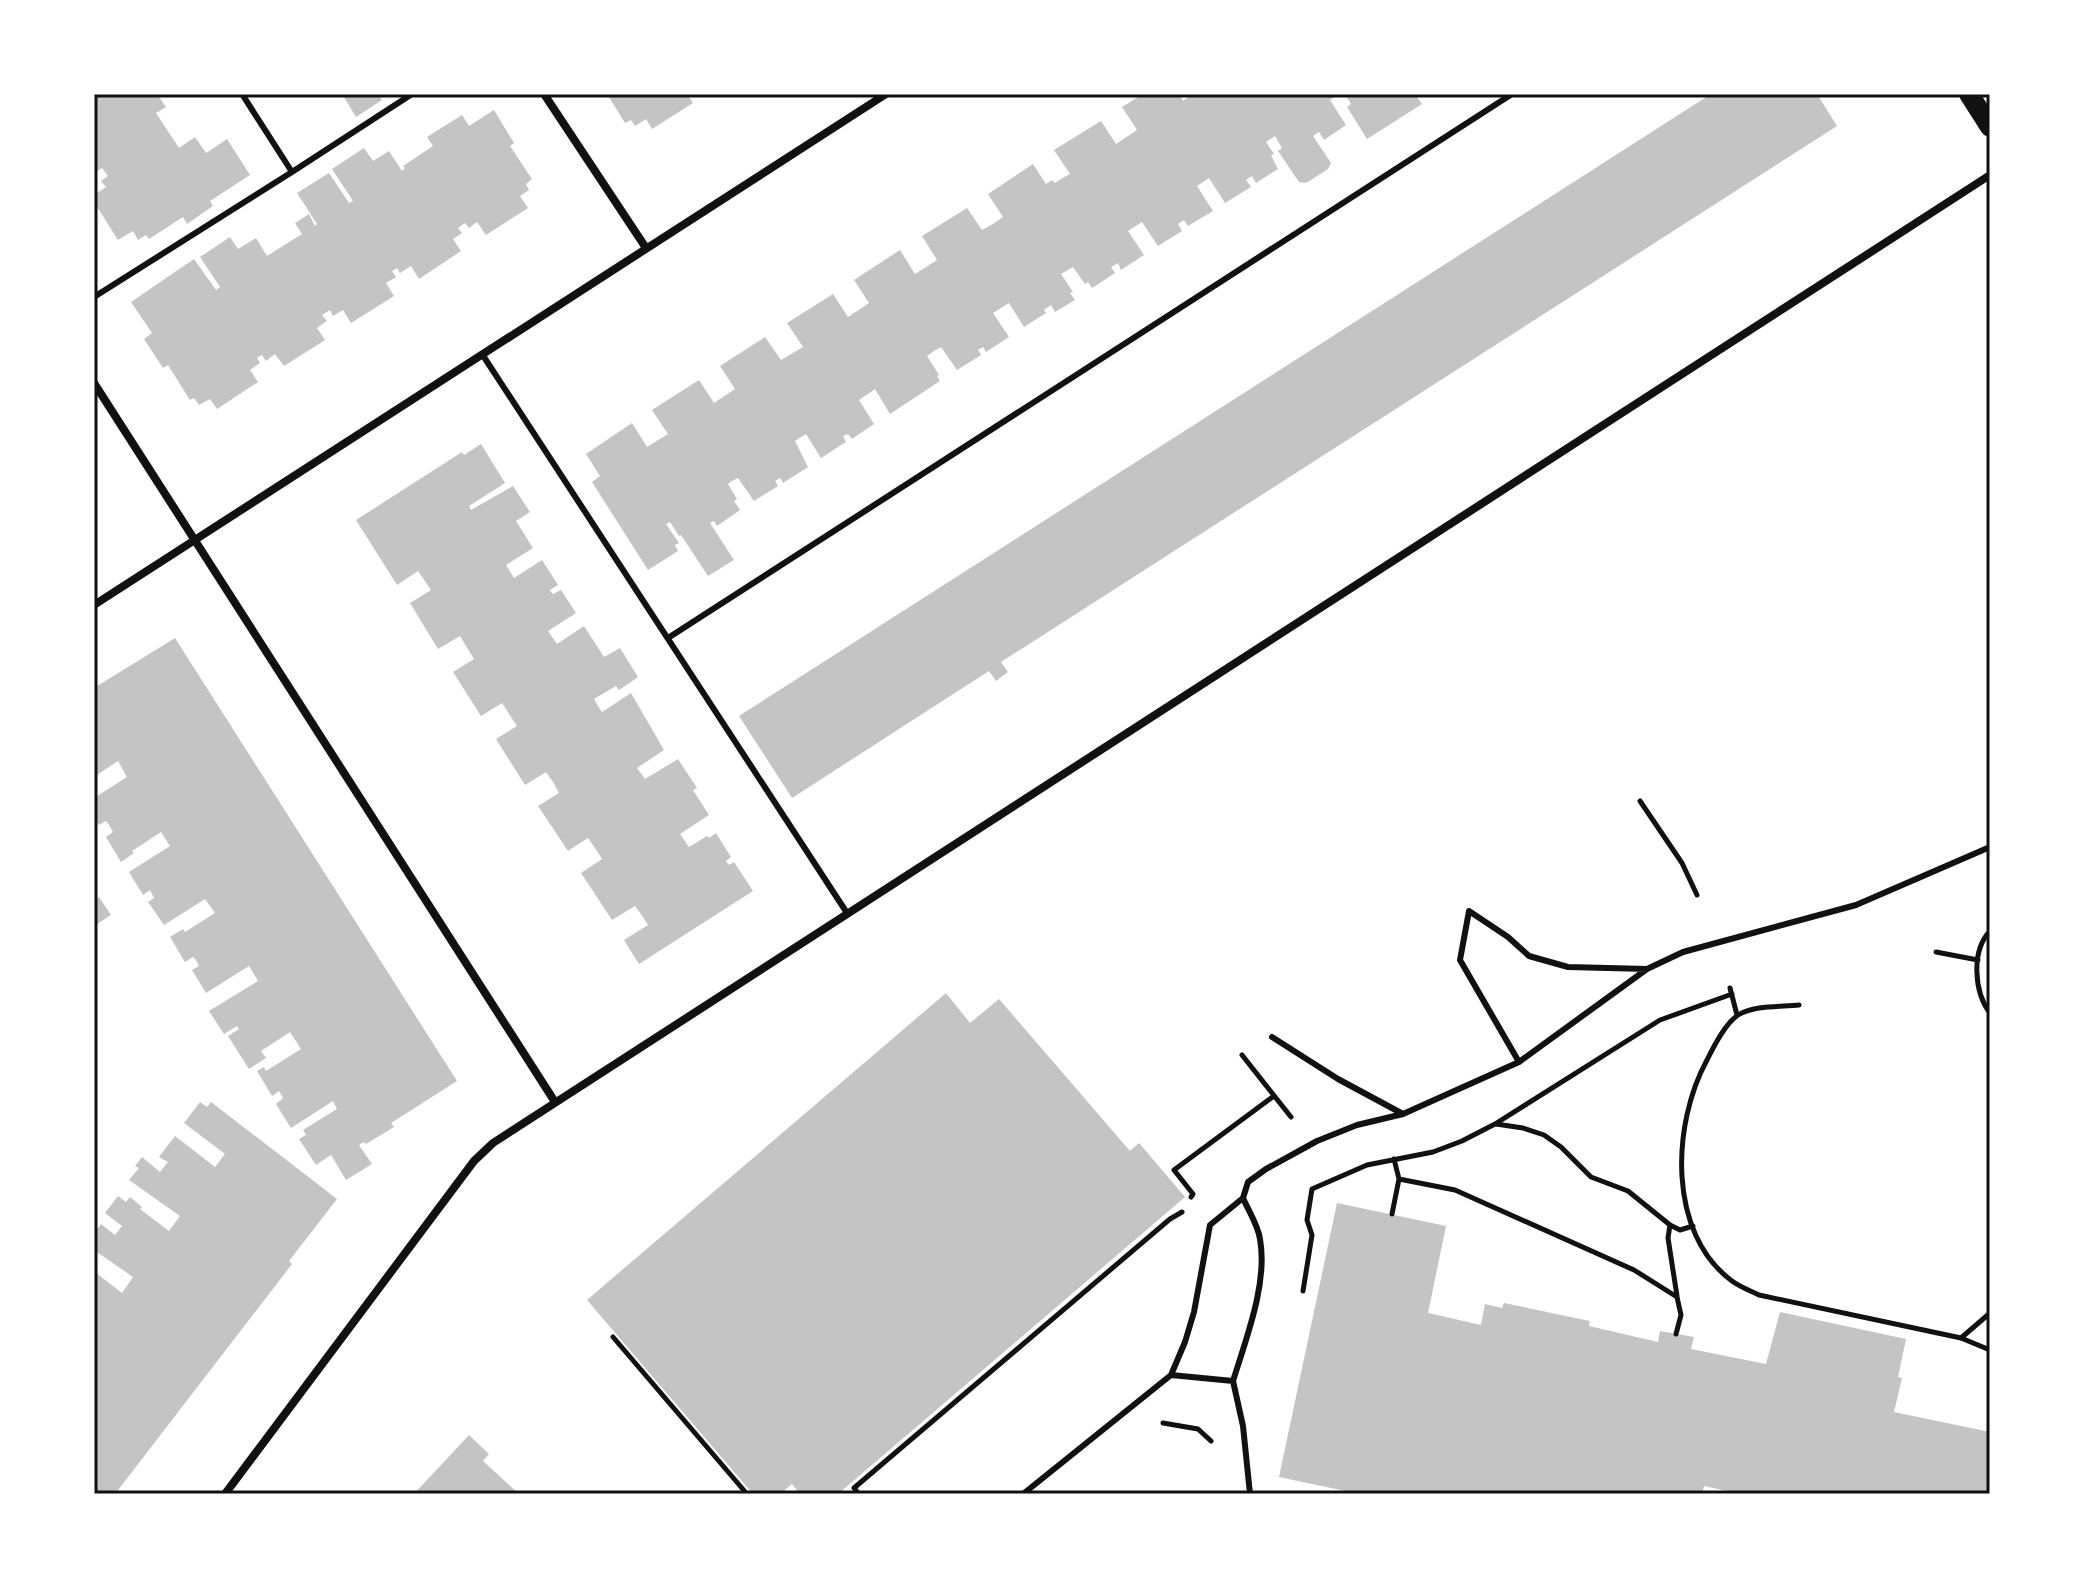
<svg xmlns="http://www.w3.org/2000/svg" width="2084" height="1588" font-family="Overpass,sans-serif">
	<rect width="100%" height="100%" fill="#fff"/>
	<path fill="#c4c4c4" d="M94,94H157L166,107L156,113L179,148L195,137L206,153L227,139L250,175L210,201L213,206L187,224L183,217L149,239L146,235L138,240L133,231L118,240L94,202V195L106,187L101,181L108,176L102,168L94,173Z
		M342,94H382L379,96L382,100L356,117Z
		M607,94H687L693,103L652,129L646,119L635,126L631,120L625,123Z
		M1143,94H1179L1183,101L1193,94H1340L1330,100L1346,125L1324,140L1319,132L1313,136L1331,163L1328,169L1306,183L1299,182L1278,151L1282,148L1275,136L1266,142L1274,154L1271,155L1278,169L1256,183L1252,176L1246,180L1251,187L1225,203L1209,178L1197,186L1213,211L1188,226L1184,220L1178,224L1182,231L1158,246L1142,222L1128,231L1144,255L1121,270L1118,263L1111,267L1115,273L1092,288L1088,282L1085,284L1073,267L1061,274L1073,292L1070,293L1075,300L1055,312L1051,305L1044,310L1046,313L1024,327L1009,303L993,313L1009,337L986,352L983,347L978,350L981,355L957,370L941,347L934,351L927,356L939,375L937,376L940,381L890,414L875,389L859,400L874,424L852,439L848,434L843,436L846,442L821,458L806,434L795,441L808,467L783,483L780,478L775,481L778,486L754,501L738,478L732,481L728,484L737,499L734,501L740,510L717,526L714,521L710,523L734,560L708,576L681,535L679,536L670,522L666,524L679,543L675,545L678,551L648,570L592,482L600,476L586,454L632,423L647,447L668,434L652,410L699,380L714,403L735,389L720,366L765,337L781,360L803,347L787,323L833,294L848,317L869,303L854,280L900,250L915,274L937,260L922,236L967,208L982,230L993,224L1003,217L988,194L1033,164L1046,184L1052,180L1055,183L1059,180L1070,174L1054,150L1101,121L1116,144L1137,130L1122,107Z
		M1345,94H1415L1422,104L1367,139L1347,107L1351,104Z
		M1711,94H1817L1837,126L1001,662L1008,672L996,681L989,671L792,798L739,716Z
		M494,110L514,143L510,146L532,179L526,184L529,190L520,196L528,208L486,235L477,222L469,228L465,223L458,228L462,233L453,239L461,251L419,279L411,266L400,273L397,268L392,271L396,277L386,283L394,296L351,323L343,310L333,316L330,310L322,315L327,321L317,328L325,340L284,366L275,354L266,361L262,355L260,356L257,358L260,363L250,370L258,382L217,409L210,399L199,405L194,398L190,400L168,365L163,368L144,339L152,333L131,302L194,259L216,290L220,287L200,257L230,237L238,249L256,238L267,256L302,234L295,223L309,214L315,226L317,224L297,193L329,173L349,203L353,201L332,169L364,148L373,161L389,151L402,171L405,168L403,166L433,146L427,137L462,115L469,126Z
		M481,444L505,483L469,506L471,510L513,486L530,512L516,521L533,548L506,565L514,578L542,560L558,585L550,590L551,592L553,594L561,590L576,613L548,631L557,644L584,626L604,657L620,648L638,677L619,690L616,686L594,699L598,706L602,712L631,693L664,750L637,768L645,779L678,759L697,788L693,790L709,815L680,834L689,847L707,836L709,838L716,833L731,857L726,861L729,865L734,862L753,891L639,964L624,940L648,925L641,914L635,906L612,920L581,873L602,859L597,851L588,838L568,851L538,806L559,793L553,782L546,772L525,785L496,739L517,726L502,703L481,716L453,672L474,659L460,636L438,649L410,603L431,590L418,571L397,585L356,520L462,452L464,455Z
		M175,638L457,1081L391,1123L394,1127L366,1144L364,1142L359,1145L372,1164L346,1180L331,1155L316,1165L299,1139L306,1135L303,1130L337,1109L333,1101L291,1128L276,1104L283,1098L279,1091L272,1096L257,1071L264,1067L266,1071L301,1049L290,1032L261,1051L266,1058L249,1069L228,1036L239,1029L237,1026L224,1034L209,1011L258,981L249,966L206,993L192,970L199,966L196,960L193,957L185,962L170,937L183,929L185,932L215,913L205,899L164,925L148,902L154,898L150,890L143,895L129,872L170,846L161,832L132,851L134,853L121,862L106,837L113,832L109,825L106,821L99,825L94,818V798L127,777L118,761L94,777V688Z
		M99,897L111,915L94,926V901Z
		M946,993L970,1023L999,999L1130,1151L1139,1143L1185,1197L838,1494H800L792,1484L780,1494H753L587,1300Z
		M200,1102L207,1107L211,1102L337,1199L289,1261L292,1264L115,1494H94V1274L95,1272L122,1293L133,1277L94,1250V1234L101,1224L115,1235L122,1226L105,1213L118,1196L126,1202L130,1197L142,1207L140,1209L169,1231L180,1216L129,1180L139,1168L135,1166L142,1157L160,1172L168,1162L159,1157L175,1136L215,1167L225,1154L184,1123Z
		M1337,1203L1446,1226L1428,1313L1481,1325L1485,1304L1502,1308L1504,1303L1590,1321L1589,1326L1658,1342L1660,1331L1694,1337L1691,1349L1766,1364L1780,1312L1906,1339L1898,1377L1902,1378L1894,1412L1990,1432V1494H1741L1704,1486L1702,1494H1349L1350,1492L1279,1477Z
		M469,1435L489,1454L483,1461L519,1494H414Z"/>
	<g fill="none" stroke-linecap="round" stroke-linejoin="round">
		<path stroke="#111" stroke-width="5" d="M1640,801L1682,863L1697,895
			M1990,931C1971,951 1974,992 1990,1013
			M1936,952L1978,960
			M1730,988L1737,1015
			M1799,1005C1781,1007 1754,1005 1738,1015C1725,1024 1714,1046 1707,1060C1672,1124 1667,1233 1732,1281C1740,1287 1751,1291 1759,1295L1961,1338L1990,1350
			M1242,1055L1291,1117
			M1496,1124L1523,1128L1544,1135L1561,1147L1591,1177L1628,1191L1670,1225L1680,1230L1693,1226
			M1399,1179L1455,1190L1634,1270L1677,1297L1681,1315L1676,1334
			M1191,1197L1193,1194L1174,1170L1274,1096
			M1392,1214L1399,1179L1394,1159
			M1670,1225L1668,1238L1677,1296
			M1303,1291L1312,1235L1307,1220L1312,1189L1367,1165L1433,1152L1462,1141L1495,1124L1660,1020L1732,994
			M613,1337L747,1494
			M1961,1338L1990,1313
			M1163,1423L1198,1429L1211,1441
			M859,1494L854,1488L1170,1219L1182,1212"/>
		<path stroke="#111" stroke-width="6" d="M242,94L292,172L412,94
			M94,297L292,172
			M482,354L847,913
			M668,638L1512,94
			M1272,1037L1338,1079L1403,1114
			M1519,1062L1460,960L1469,911L1508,937L1529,956L1568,967L1647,969
			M1171,1375L1233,1381C1246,1339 1268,1283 1260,1239C1258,1225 1248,1210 1243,1198
			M1233,1381L1243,1426L1250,1494
			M1023,1494L1171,1375L1185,1342L1194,1312L1210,1225L1243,1198L1248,1182L1266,1169L1317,1141L1357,1125L1403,1114L1519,1062L1647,969L1683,952L1856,905L1990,847"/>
		<path stroke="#111" stroke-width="8" d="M544,94L646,248
			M94,383L555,1102
			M94,605L886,94
			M225,1494L474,1161L493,1143L1990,175"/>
		<path stroke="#111" stroke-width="20" d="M1969,94L1990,127"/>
	</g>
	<rect width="2084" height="1588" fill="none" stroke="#ffffff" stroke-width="192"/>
	<rect x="96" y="96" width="1892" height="1396" fill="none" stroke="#111" stroke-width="3"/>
</svg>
